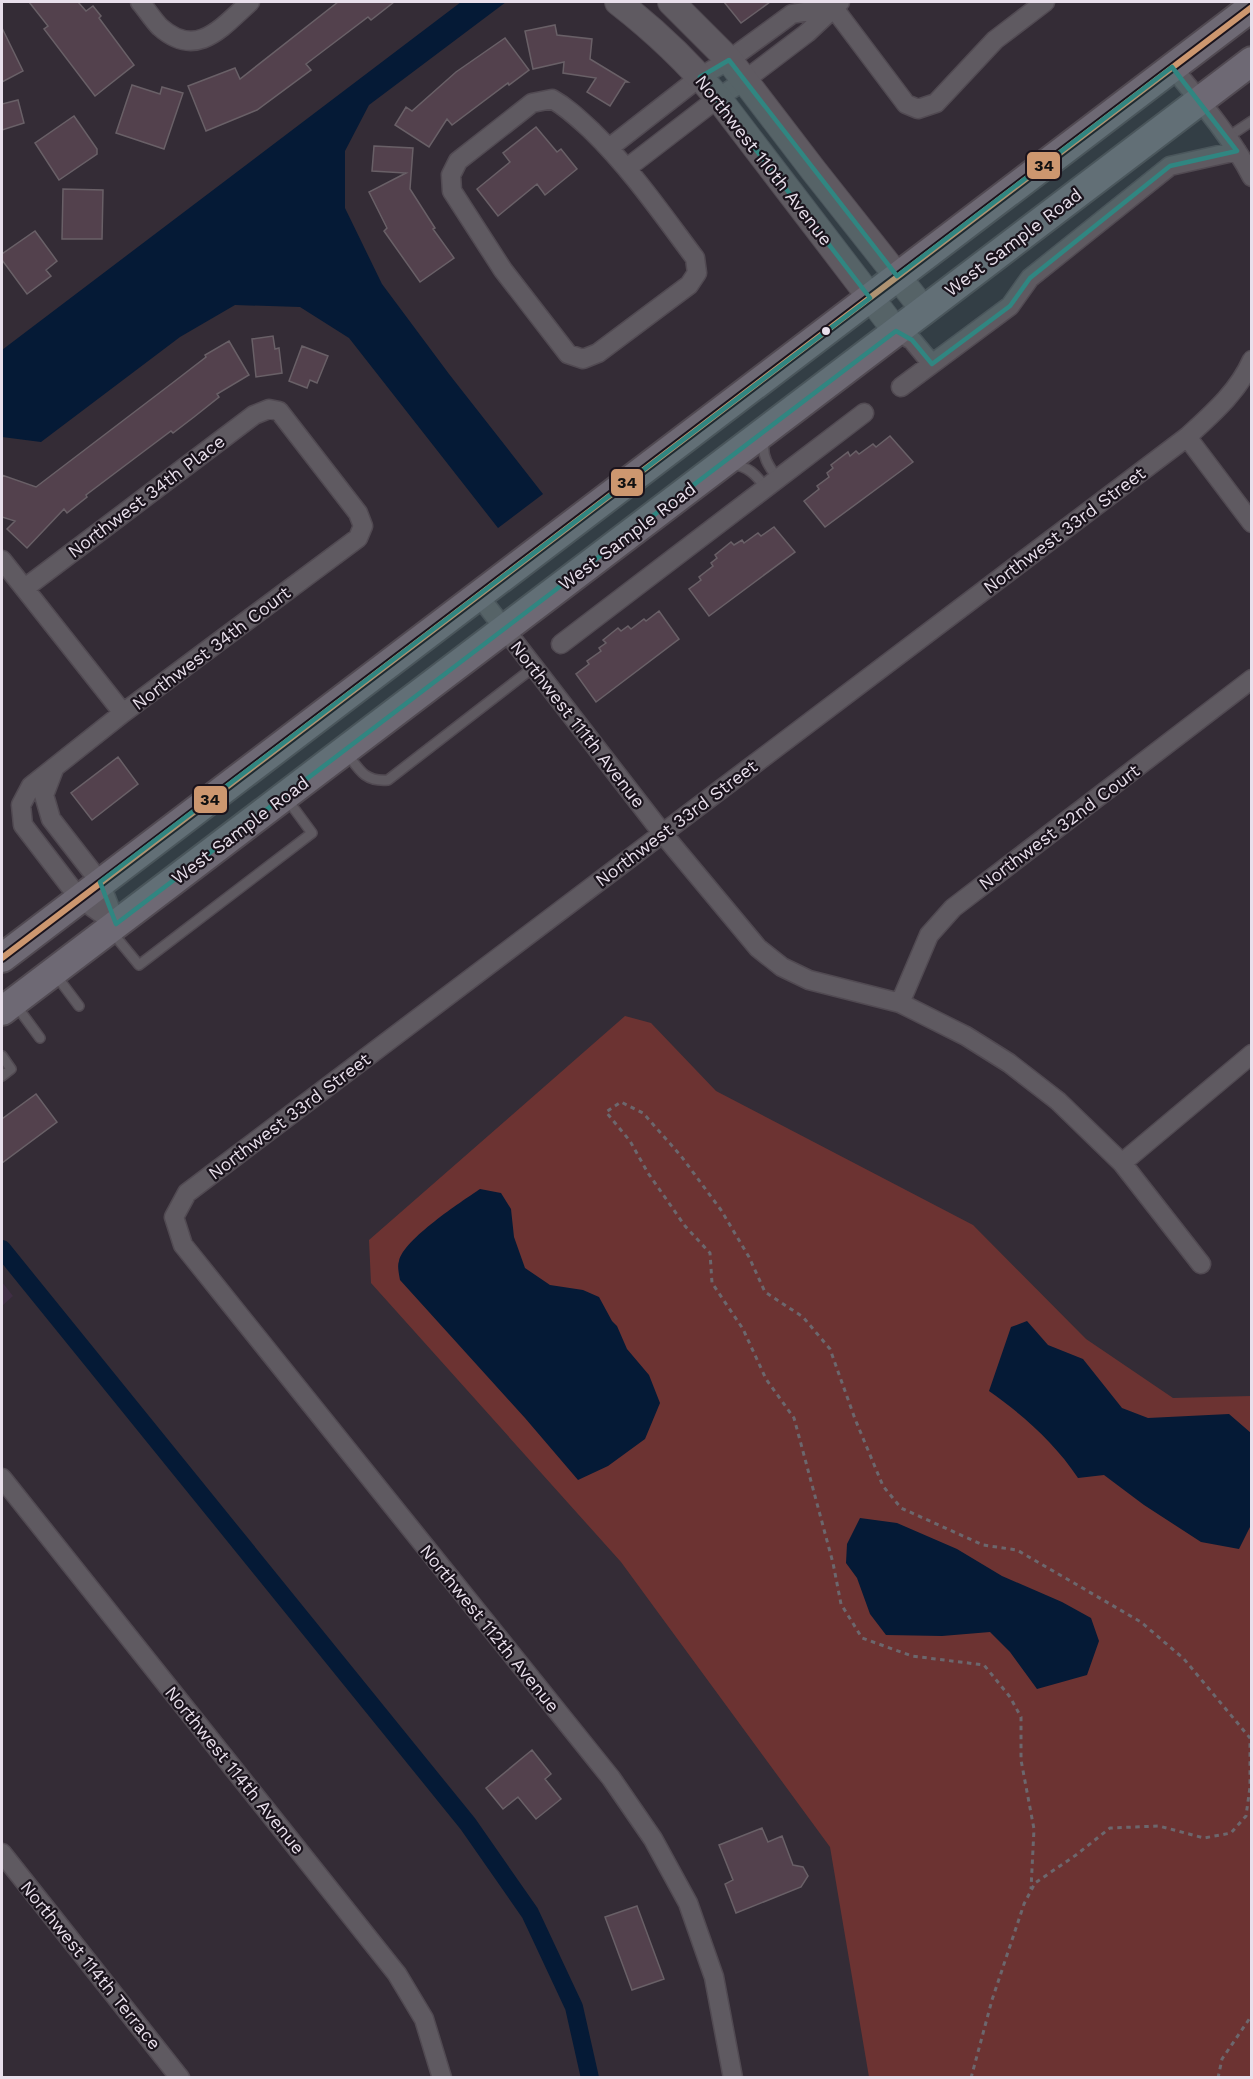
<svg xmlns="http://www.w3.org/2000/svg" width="1253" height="2079" font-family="'Work Sans',sans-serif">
	<rect width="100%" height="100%" fill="#342c36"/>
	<path fill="#3f2e44" d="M2,1282L13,1296L2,1306Z"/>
	<path fill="#6c3332" d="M625,1016L651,1023L716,1091L973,1225L1086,1339L1173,1398L1251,1396V2077H869L830,1847L621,1562L371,1283L369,1240Z"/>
	<path fill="#051a36" d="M461,2H506L369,105L345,151V208L382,284L449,374L543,494L498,528L349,338L300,307L235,305L180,337L41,442L2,437V350Z
		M480,1189L501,1193L511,1209L514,1237L525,1268L550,1285L583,1290L599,1297L612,1321L617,1326L627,1349L649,1375L660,1403L645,1439L608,1466L578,1480L525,1418L400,1280C399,1274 397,1266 399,1261C404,1239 461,1202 480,1189Z
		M1027,1321L1048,1345L1083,1359L1122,1408L1148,1418L1229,1414L1251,1433V1525L1239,1549L1201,1542L1144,1505L1104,1475L1078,1478C1055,1443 1023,1415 989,1391L1011,1327Z
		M860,1518L897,1523L957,1549L1002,1576L1062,1602L1091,1618L1099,1641L1087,1675L1037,1689L1010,1652L990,1632L942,1636L886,1635L870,1614L857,1578L846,1563L847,1544Z"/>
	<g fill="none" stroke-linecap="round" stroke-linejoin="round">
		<path stroke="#051a36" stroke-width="18" d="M2,1249L468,1824L530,1913L574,2007L590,2078"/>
	</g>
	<path fill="#53414d" stroke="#696067" stroke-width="1.5" d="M29,2H78L86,11L93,6L101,16L99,18L134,65L95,96L44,29L48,26Z
		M338,2H394L371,20L368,17L306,64L311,70L257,110L206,131L188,86L235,68L240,79Z
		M724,2H770L741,23Z
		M555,25L557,35L592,39L590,59L628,82H625L610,106L587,92L596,78L563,73L564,62L533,69L525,31Z
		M2,28L23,71L2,82Z
		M505,38L529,70L509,85L508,83L452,125L447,119L429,147L395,125L406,107L412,111L456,72Z
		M132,85L160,94L162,87L183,93L164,149L116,133Z
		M18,100L24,123L2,130V104Z
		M74,116L97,149V154L59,180L35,143Z
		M536,127L557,152L561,149L577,169L545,195L537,184L498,216L477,189L510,162L503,153Z
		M374,146L413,148L410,189L435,228L433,229L454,258L420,282L384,231L387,228L369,192L406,173L372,171Z
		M63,189L103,190L102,239H62Z
		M35,231L57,261L46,270L51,276L27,294L2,260V254Z
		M273,336L275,349L279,348L282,373L256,377L252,339Z
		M229,341L249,375L217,394L219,397L194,417L173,433L171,431L139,455L86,495L87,497L67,513L64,509L27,548L7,529L15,521L2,517V475L36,487L175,381L206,357L205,355Z
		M302,346L328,356L317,383L310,380L307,388L289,381Z
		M890,436L913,462L825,527L804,501L819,489L817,486L829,477L827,473L833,468L831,465L848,452L850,456L856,451L859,454L873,444L876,447Z
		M774,527L795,552L709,616L689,589L701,580L699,577L713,566L711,563L717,558L715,555L731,542L734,545L742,540L744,543L758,533L761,536Z
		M659,611L679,639L596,702L576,674L589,664L587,661L601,651L599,648L606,643L603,640L618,628L621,631L628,626L631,629L644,619L646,621Z
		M118,757L138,784L92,820L71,793Z
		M36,1094L57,1122L2,1163V1119Z
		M532,1750L551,1774L545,1779L561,1799L536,1819L518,1797L503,1809L486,1788Z
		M762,1828L768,1842L782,1836L793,1865L803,1867L808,1876L801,1887L736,1913L725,1884L733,1880L719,1845Z
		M637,1906L664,1979L632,1990L605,1917Z"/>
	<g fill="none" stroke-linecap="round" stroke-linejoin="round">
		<defs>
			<path id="lane" d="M1228,137L1252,121
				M765,441C760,455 770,468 778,479
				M730,465C747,464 757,476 766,488
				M347,753C359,770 365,782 388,780L534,667
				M111,931L139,965L312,833L287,799
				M55,974L79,1006
				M15,1004L40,1038
				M2,1056L11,1069L2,1076"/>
			<path id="street" d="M140,2C147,10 153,20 160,27C197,60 222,27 250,2
				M833,7L906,104L918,109L936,103L995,40L1045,2
				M1172,67C1201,102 1231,137 1252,177
				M552,99C568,108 579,119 592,131C631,169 662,214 695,258L697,273L689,285L598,353L583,359L568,354L503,270L452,191L451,175L458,161L532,103Z
				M609,148L700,77L729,60L792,14L833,7
				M627,168L718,98L745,80L807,33L840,2
				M896,331L912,340L932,364
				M1252,360C1238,392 1212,414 1187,437L1252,523
				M901,387L1010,306L1030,278L1170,166L1237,151
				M2,560L123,713
				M25,588L254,415L269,409L279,411L358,513L363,526L358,538L123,713L31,786L21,805L23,825L79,898L116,924
				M479,596L663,834L758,948L782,967L809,980L900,1003L966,1036L1009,1063L1058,1101L1122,1163L1201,1264
				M561,644L864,413
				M54,769L44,795L51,819L100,882L116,924
				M900,1003L929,935L953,908L1252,679
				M1122,1163L1252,1054
				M2,1478L397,1974L424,2019L442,2078
				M2,1853L180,2078
				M733,2078L714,1977L688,1903L653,1839L611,1778L183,1245L174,1217L187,1193L1187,437"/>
			<path id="secondary" d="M618,2C654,30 688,62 718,98L896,331
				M671,2L729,60L814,171L924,310"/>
			<path id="primary" d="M2,958L1252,7
				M2,1011L1252,61"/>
		</defs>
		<use href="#lane" stroke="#514a52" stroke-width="12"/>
		<use href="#street" stroke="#514a52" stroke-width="21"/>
		<use href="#secondary" stroke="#514a52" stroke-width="28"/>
		<use href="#primary" stroke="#514a52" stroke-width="32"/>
		<path stroke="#6c676d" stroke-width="3" stroke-dasharray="4.5 4.5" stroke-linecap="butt" d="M971,2078L992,2000L1024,1904L1035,1883L1076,1855L1110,1828L1159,1826L1204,1838L1231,1833L1246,1816L1250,1787V1738L1184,1659L1141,1622L1017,1550L983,1545L901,1508L883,1486L855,1419L830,1349L803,1317L765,1292L749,1257L721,1210L681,1156L643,1113L621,1102L606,1112L630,1141L648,1173L685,1226L710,1253L712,1283L743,1329L766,1379L794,1418L833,1563L841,1604L862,1638L912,1656L984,1665L1010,1697L1021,1717V1760L1034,1829L1031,1889
			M1218,2078L1222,2059L1252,2015"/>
		<use href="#lane" stroke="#5f5a61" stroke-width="9"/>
		<use href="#street" stroke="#5f5a61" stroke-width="18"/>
		<use href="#secondary" stroke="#5f5a61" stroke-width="26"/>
		<use href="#primary" stroke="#6e6974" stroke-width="28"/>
		<defs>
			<path id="bus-1" d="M2,958L1252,7"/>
		</defs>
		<use href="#bus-1" stroke="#1a131c" stroke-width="10"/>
		<use href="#bus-1" stroke="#cd976f" stroke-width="6"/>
	</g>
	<path fill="#308681" fill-opacity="0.2" stroke="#308681" stroke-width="4.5" stroke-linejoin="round" d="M729,60L897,276L1172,67L1237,151L1170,166L1030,278L1010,306L932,364L912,340L896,331L116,924L100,882L870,298L700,77Z"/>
	<circle fill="#e8dfeb" stroke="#1a131c" stroke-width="2" cx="826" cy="331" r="5"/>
	<g text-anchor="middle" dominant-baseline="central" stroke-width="4.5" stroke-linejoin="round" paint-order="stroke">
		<g font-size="18" fill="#e8dfeb" stroke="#1a131c">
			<text transform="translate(764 160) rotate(52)">Northwest 110th Avenue</text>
			<text transform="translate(1013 242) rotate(-37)">West Sample Road</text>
			<text transform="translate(146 496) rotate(-37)">Northwest 34th Place</text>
			<text transform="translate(1064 530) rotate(-37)">Northwest 33rd Street</text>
			<text transform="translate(627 536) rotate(-37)">West Sample Road</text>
			<text transform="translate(211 648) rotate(-37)">Northwest 34th Court</text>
			<text transform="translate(578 724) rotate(52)">Northwest 111th Avenue</text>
			<text transform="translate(676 823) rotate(-37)">Northwest 33rd Street</text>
			<text transform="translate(1059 827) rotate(-37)">Northwest 32nd Court</text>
			<text transform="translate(240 830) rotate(-37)">West Sample Road</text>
			<text transform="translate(289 1116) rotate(-37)">Northwest 33rd Street</text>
			<text transform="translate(490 1628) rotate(51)">Northwest 112th Avenue</text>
			<text transform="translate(235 1770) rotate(51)">Northwest 114th Avenue</text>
			<text transform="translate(91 1965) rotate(51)">Northwest 114th Terrace</text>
		</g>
	</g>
	<g stroke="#1a131c" stroke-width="2">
		<rect x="1026" y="151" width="35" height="29" rx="6" fill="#cd976f"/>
		<rect x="610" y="468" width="34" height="29" rx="6" fill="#cd976f"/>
		<rect x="193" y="785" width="35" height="29" rx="6" fill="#cd976f"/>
	</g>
	<g font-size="16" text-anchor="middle" font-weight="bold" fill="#111">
		<text x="1044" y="171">34</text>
		<text x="627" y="488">34</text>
		<text x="210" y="805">34</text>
	</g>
	<rect width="1253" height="2079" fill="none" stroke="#e8dfeb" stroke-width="6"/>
</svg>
